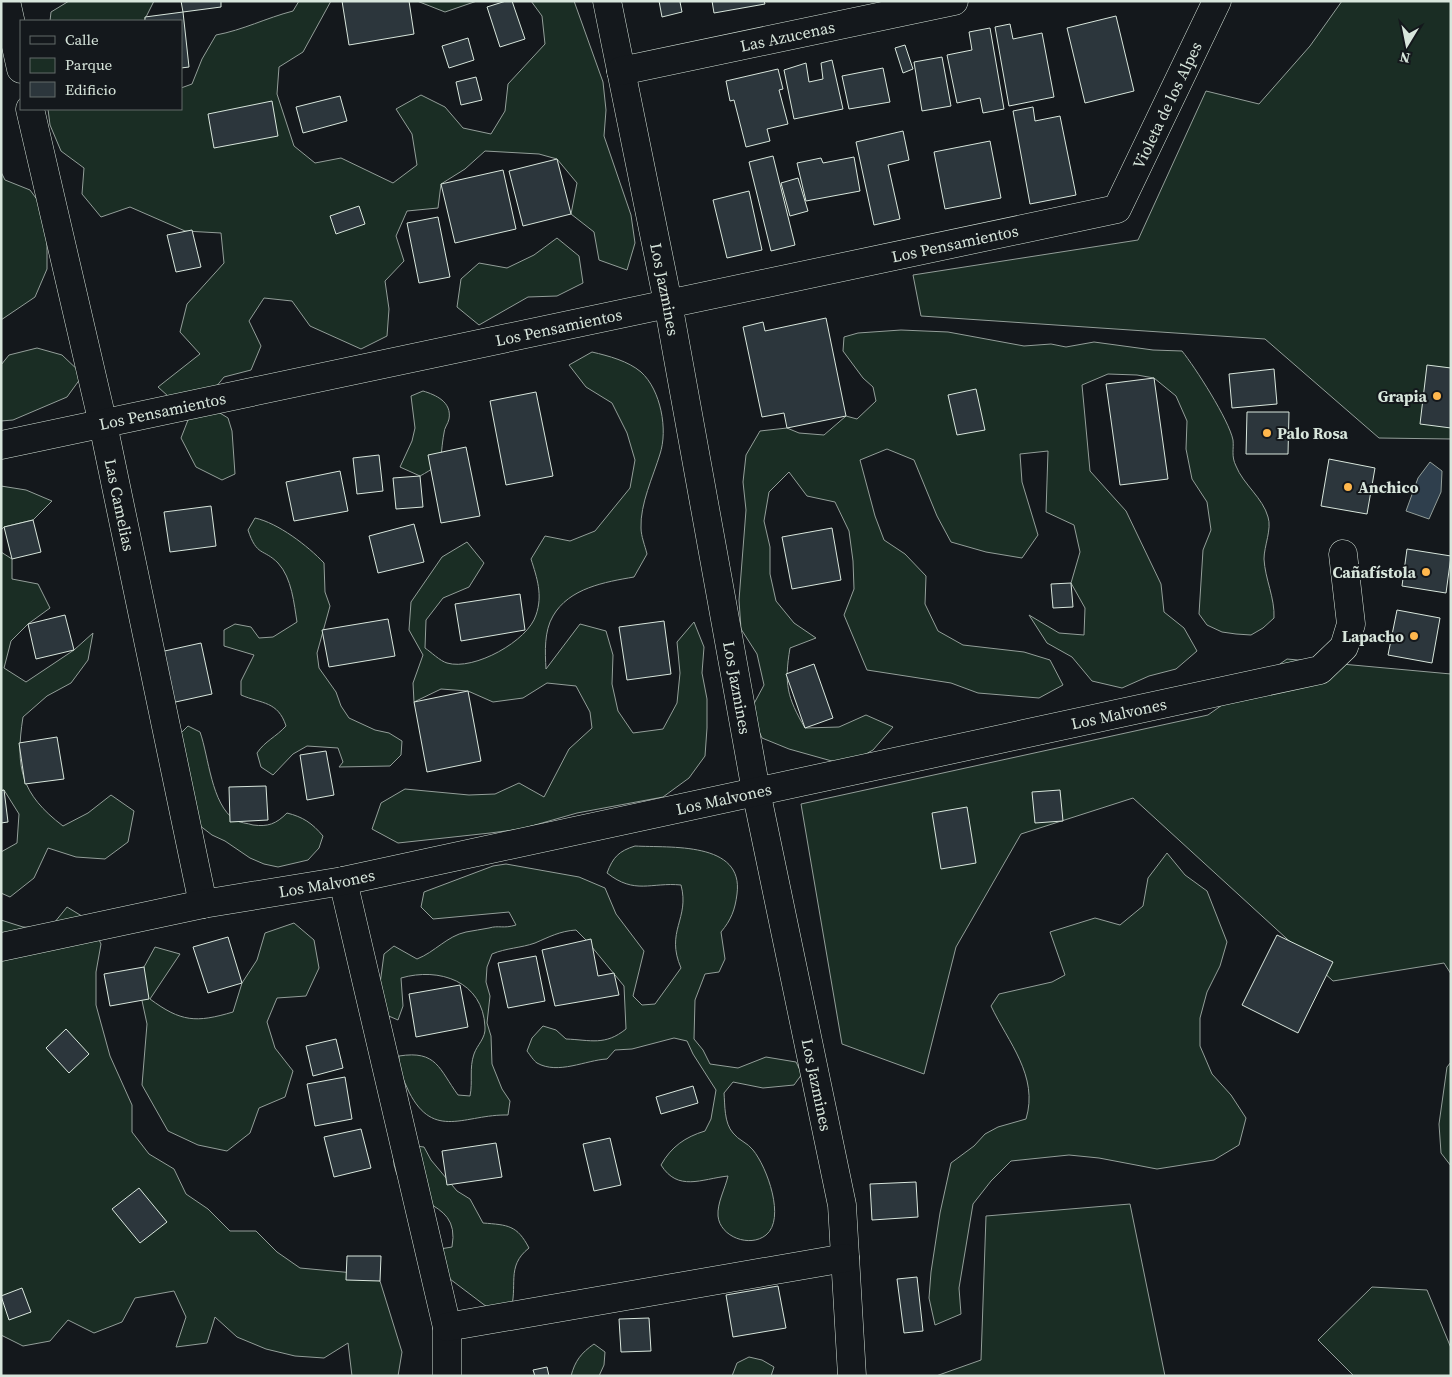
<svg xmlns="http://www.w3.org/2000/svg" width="1452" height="1377" font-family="'Source Serif 4',serif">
	<rect width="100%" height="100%" fill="#14181c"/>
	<path fill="#1a2d24" stroke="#939e99" d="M69,1H154L144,21H50L51,12Z
		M299,1H331L303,52L279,67L277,94L294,146L315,163L341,158L393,183L417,165L412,134L396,109L421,95L445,107L463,128L491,134L505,111L508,84L545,44L542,16L531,1H574L603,82L606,110L604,136L631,215L635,243L627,270L599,260L594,232L571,214L577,183L557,159L539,154L485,151L465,169L441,184L438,208L407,211L396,236L404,261L385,281L389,309L387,336L361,349L310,326L292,301L264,298L249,321L261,346L251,370L224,377L207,398L179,406L158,387L200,354L180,332L187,304L224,263L221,233L185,231L130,207L101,217L82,194L84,168L61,151L50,125L48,109H181V88L192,84L202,59L216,35C243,30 266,18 293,11Z
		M417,1H477L445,12Z
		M1342,1H1451V439L1379,438L1265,339L921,316L913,275L1138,240L1206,91L1259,104L1310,46Z
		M1,172L5,180L30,190L47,213V269L35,297L1,320Z
		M557,238L579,256L583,283L557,296L528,297L479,325L457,307L461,279L479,263L507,268L534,255Z
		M901,330L948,332L1024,346L1051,344L1066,347L1094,342L1153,350L1182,351C1195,367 1229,420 1233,440C1234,449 1231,456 1236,466C1243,484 1263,498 1268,517C1272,529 1264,546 1264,559C1265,579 1275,598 1274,618L1263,628L1251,635L1236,634L1222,632L1207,625L1199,614L1203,550L1211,530L1207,502L1192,479L1186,449L1187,421L1176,396L1154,378L1137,375L1108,374L1082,385L1090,471L1126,511L1161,584L1164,612L1184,628L1197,651L1176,669L1149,676L1122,688L1092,681L1072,657L1047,643L1029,615L1059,633L1084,635L1085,608L1071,583L1080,552L1074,525L1046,512L1048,451L1020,454L1022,482L1038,535L1022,558L986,552L951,542L937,516L914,460L887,449L860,460L875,516L884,540L905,554L926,576L925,604L938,631L963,645L1024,652L1050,660L1063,685L1039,698L978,693L951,683L867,670L844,615L854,589L853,561L849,531L835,502L807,496L789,472L769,492L764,521L770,547V574L776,601L794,623L816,638L790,648C784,684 787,697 805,728L839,727L866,715L893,727L873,750L846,765L789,749L762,738L750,711L764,685L757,654L741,629L739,600L746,510L743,482L746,455L760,431L787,428L799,433L824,435L846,416L857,419L876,401L873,387L863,378L843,351L844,337L858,333Z
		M37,348L62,355L83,375L67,397L13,420L1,421V365L9,355Z
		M592,352C609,356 628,361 641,372C661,390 668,430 660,454C653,477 640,504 641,528C641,536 645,546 647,554L634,577C605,582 569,588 553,616C544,631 545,652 546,669L580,624L606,631L613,655L612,684L618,711L633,733L663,729L677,703L680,673L677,642L694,622L704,647L702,673L707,699V728L705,756L689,778L663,797L577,813L521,829L490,833L398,843L372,829L381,803L405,789L469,795L495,794L519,783L544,797L569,749L592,728L590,712L576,686L547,683L523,698L493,702L468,691L441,689L414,702L413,683L423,655L409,630L411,602L442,557L467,542L484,563L469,587L443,598L426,620L425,648C431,652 440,661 447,663C474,671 528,641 536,615C543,595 537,578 531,559L545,536L570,541L595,531L630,488L635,460L627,433L612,403L586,387L569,365Z
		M423,391C436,395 452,402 449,419C448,424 444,428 444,433C439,460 446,462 420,476L400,467L412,441L415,428L411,396Z
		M200,410H215L228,418L232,431L235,474L222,480L196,467L181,438L188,420Z
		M1,486L26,490L52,501L33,520L4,527L1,530Z
		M255,518C278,523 308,546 324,563L325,592L330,606L317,653L319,668L336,692L341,706L349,718L375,730L389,733L402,741L401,755L390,766L339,767L343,762L338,748L307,746L293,754L273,775L261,767L257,753C265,741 276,737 286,726C278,701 262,704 241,695V681L254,655L224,646V630L235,624L251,627L259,638L273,637L297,622C294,604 292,578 278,563C263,548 257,557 248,530Z
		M1,552L12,559V579L38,584L50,608L28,624L11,641L4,668L26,682L74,650L93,633L88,660L71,683L47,696L23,717C15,768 21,794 63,826L88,813L111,795L134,811L128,842L105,859L76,857L48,848L34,878L10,897L1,893V852L17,843L19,814L4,790H1Z
		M1287,659L1451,674V974L1444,963L1333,981L1133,798L1021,834L956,947L924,1074L842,1044L801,804L1208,715Z
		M188,726L200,732C209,757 211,804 235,820C240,823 247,823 253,825C268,827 276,824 287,813C303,817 312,823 323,836L319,848L308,860L278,867L264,864L250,858L225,841L212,835L199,825L172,742Z
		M635,846C670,848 744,841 737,894C735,910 731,920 721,932L725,959L719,972L705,974L695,1000L694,1039L703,1050L710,1064L738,1068L766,1057L796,1062L802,1074L794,1085L763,1088L733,1082L724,1093C725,1105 724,1123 733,1133C738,1140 748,1143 753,1150C767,1167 786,1219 766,1235C750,1248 720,1237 718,1216C717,1203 725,1189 728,1176C701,1179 678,1192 661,1165C671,1147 685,1137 705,1131L711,1119L716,1090L693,1054L687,1041L674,1038L632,1049L615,1050L607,1059C586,1060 558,1075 537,1063C534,1061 530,1055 527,1051L532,1038L543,1026L556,1030L566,1039C591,1040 605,1046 626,1029L624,986L587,941L576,930C560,931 549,937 535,943C521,948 506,948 492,954L487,967L486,982L490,996L487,1023L491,1036L492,1064L502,1089L510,1101L508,1115C465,1114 434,1141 409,1092C403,1078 398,1071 399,1056C437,1050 439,1069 458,1095L470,1096C473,1082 469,1068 474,1054C477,1045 486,1038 485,1027C483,981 439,967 401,978L403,1006L398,1020L384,1014L380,984L384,954L394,946L417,959C435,952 447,936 466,932C474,931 481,929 489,928C499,925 503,929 516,925L509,912L433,919L421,907L424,892L493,866L506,864L579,877L605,888L616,914L644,951L633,996L642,1005L655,1004L681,968C665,931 690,919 681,885C651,882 635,895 607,873C613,857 619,851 635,846Z
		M1167,853L1185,875L1207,891L1227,942L1220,966L1207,992L1200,1018V1046L1212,1074L1231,1095L1246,1118L1239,1145L1214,1160L1157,1169L1099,1158L1069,1155L1011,1161L991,1181L973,1204L959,1288L961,1314L935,1325L929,1298L931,1272L940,1213L951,1163L974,1146L985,1134L998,1127L1026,1119C1039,1076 1008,1042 991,1006L999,994L1052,982L1065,975L1050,932L1095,918L1120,925L1143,906L1148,878Z
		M67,907L90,921L101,944L96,972V1005L110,1056L132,1105V1132L149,1154L174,1169L186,1194L208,1209L230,1231H256L277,1252L300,1268L354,1273L380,1281L402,1352L398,1376H352L348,1343L324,1358L295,1356L266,1349L237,1337L215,1317L207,1343L176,1347L186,1317L174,1291L135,1298L122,1322L94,1333L68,1320L50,1341L23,1346L1,1335V920L23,927L50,928Z
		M294,923L314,940L319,968L306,996L277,998L267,1022L275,1048L293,1071L285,1097L259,1108L250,1133L227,1151L198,1145L168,1131L142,1085L147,1024L141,996L144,967L155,947L180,954L150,999C181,1022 196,1023 233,1012L242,983L257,960L265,933Z
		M1451,1062V1166L1441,1153L1439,1124L1447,1067Z
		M407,1145L424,1147L431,1160L457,1191L470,1199L483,1223C508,1225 517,1225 529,1248C505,1267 519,1286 510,1312L495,1313L446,1276L434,1250L452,1247C462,1192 395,1213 393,1155Z
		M1130,1204L1165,1376H936L981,1360L986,1216Z
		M1372,1287L1427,1290L1451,1348V1376H1354L1318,1340Z
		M594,1344L605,1352L604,1365L599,1376H571C575,1361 581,1353 594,1344Z
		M749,1357L762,1360L774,1367L771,1376H732L737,1363Z"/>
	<path fill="#2f3f4d" stroke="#939e99" d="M1430,462L1442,471L1441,492L1429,519L1406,511L1418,478Z"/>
	<path fill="#2c363c" stroke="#d8e6dc" d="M181,1H221V7L183,12Z
		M342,1H409L414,34L349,45Z
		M506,1H512L525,39L500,47L487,7Z
		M659,1H684L680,2L682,12L662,17Z
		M712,1H764L765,4L714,13Z
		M183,12L189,67L181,68V21H145V17Z
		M1116,16L1134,91L1085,103L1067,28Z
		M1010,24L1013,39L1042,33L1054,97L1009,106L995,27Z
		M990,28L1004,109L983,113L980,98L957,103L947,55L972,50L969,32Z
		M468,38L474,60L449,68L442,46Z
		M905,45L913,69L903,73L895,48Z
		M942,57L951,106L922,111L914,62Z
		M832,60L843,109L794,119L784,70L806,63L809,82L823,79L821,63Z
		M883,68L890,102L849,109L842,76Z
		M778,69L783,89L779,90L788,124L767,129L770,141L746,147L734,100L730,101L726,81Z
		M476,77L482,100L461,105L456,82Z
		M340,96L347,121L303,133L296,107Z
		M272,101L278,136L214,148L208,114Z
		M1033,107L1035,121L1060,116L1076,195L1030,204L1013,111Z
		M903,131L909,160L888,165L900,219L874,225L856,142Z
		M990,141L1001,198L945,209L934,152Z
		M773,156L795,245L771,251L749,162Z
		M854,157L860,191L806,201L797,163L821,158L823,163Z
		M557,159L571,214L523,226L509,171Z
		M503,170L516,229L455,243L441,184Z
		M798,178L808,211L790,216L781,183Z
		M749,191L762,250L727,258L713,200Z
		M359,206L365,224L336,234L330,216Z
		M438,217L450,277L419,283L407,223Z
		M192,230L201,267L176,272L167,235Z
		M826,318L846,416L787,428L784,413L762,417L743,327L763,322L765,331Z
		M1427,365L1451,368V428L1420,424Z
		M1274,369L1277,404L1232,408L1229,374Z
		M1154,378L1168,479L1120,485L1106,384Z
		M976,389L985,430L957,435L948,395Z
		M536,392L553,476L506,485L490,401Z
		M1247,412H1289L1288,454H1246Z
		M466,447L480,516L441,523L428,455Z
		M379,455L383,491L357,494L353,458Z
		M1329,459L1375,468L1367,514L1321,506Z
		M340,471L348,511L294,521L286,482Z
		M420,476L423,507L396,509L393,478Z
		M211,506L216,546L170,552L164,512Z
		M33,520L41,552L12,559L4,527Z
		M414,524L424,562L378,573L369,536Z
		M832,528L841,580L792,589L782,537Z
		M1407,549L1451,556L1446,593L1402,586Z
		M1071,583L1073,607L1053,608L1051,584Z
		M520,594L525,630L461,641L455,604Z
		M1397,610L1440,618L1432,663L1388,655Z
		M65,615L74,650L36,659L28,624Z
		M388,619L395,656L329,667L322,630Z
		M664,621L671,674L627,680L619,627Z
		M201,643L212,694L171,703L160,652Z
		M814,664L833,718L805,728L786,674Z
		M468,691L481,761L427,772L414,702Z
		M57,737L64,779L25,784L19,743Z
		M326,751L334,795L307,800L300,755Z
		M266,786L268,820L230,822L229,787Z
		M4,790L8,822L1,823V791Z
		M1060,790L1063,821L1035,823L1032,792Z
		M967,807L976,863L941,869L932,813Z
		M1277,935L1333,962L1298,1033L1242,1005Z
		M228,937L242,983L208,993L193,947Z
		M591,939L598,976L614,973L619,995L555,1006L542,950Z
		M536,956L545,1001L508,1008L498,963Z
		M144,967L149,999L110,1006L104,974Z
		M460,985L468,1027L416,1037L409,994Z
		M66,1029L89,1054L69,1073L46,1048Z
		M336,1039L343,1068L313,1076L306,1046Z
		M345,1077L352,1119L315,1126L307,1084Z
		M693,1086L698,1103L661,1114L656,1097Z
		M361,1129L371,1168L334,1177L324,1137Z
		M610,1138L621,1185L594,1191L583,1144Z
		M496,1143L502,1177L447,1185L442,1151Z
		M916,1182L918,1217L872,1220L870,1184Z
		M139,1188L167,1222L140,1243L112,1209Z
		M347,1256H381L380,1281L346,1280Z
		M917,1277L923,1331L904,1333L897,1279Z
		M778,1286L786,1328L733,1337L726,1295Z
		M22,1288L31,1312L9,1320L1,1296Z
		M649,1318L651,1351L621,1352L619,1319Z
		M547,1367L549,1376H535L533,1370Z"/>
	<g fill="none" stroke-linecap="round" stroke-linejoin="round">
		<defs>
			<g id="minor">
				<path d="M6,1L21,69"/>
				<path id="s1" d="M607,1L668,303L756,791L842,1205L852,1376"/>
				<path id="s2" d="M621,71L954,1"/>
				<path id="s3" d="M30,109L103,424L203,904"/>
				<path id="s4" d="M1,445L1117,209L1217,1"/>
				<path d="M343,881L447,1327V1376"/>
				<path id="s5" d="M1,947L203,904L343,881L1320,670L1344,647L1351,624L1343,554"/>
				<path d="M447,1327L845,1258"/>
			</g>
		</defs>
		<use href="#minor" stroke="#d8e6dc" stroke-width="29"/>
		<use href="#minor" stroke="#14181c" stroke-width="28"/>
	</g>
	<g fill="#ffb74d" stroke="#14181c" stroke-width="2">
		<circle cx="1437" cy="396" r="5"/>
		<circle cx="1267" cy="433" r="5"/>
		<circle cx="1348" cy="487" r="5"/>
		<circle cx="1426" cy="572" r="5"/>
		<circle cx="1414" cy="636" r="5"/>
	</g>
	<g text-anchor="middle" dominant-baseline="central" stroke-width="4" stroke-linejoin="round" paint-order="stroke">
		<g font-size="16" fill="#d8e6dc" stroke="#14181c">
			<text stroke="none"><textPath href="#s2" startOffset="170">Las Azucenas</textPath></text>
			<text stroke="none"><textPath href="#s4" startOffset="1256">Violeta de los Alpes</textPath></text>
			<text stroke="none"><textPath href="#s4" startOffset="975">Los Pensamientos</textPath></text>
			<text stroke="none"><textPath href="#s1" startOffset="294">Los Jazmines</textPath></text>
			<text stroke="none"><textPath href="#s4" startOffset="570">Los Pensamientos</textPath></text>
			<text stroke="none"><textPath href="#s4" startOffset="165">Los Pensamientos</textPath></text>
			<text stroke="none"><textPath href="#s3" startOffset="406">Las Camelias</textPath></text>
			<text stroke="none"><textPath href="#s1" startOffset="699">Los Jazmines</textPath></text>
			<text stroke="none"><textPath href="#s5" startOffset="1142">Los Malvones</textPath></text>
			<text stroke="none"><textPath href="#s5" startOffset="738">Los Malvones</textPath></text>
			<text stroke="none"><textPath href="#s5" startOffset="332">Los Malvones</textPath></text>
			<text stroke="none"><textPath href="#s1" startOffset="1104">Los Jazmines</textPath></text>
		</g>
		<g font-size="16" font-weight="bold" fill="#d8e6dc" stroke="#14181c" text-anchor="end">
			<text x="1427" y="396">Grapia</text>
			<text x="1277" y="433" text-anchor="start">Palo Rosa</text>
			<text x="1358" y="487" text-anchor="start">Anchico</text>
			<text x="1416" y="572">Cañafístola</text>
			<text x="1404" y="636">Lapacho</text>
		</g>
	</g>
	<rect width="1452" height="1377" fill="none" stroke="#d8e6dc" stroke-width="5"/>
	<rect x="20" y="20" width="162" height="90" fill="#14181c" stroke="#626a69"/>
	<rect x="30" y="36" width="25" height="8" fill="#14181c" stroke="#626a69"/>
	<text x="65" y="45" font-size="15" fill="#d8e6dc">Calle</text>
	<rect x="30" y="58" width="25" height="15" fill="#1a2d24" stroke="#626a69"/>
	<text x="65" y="70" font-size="15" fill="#d8e6dc">Parque</text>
	<rect x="30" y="82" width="25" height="15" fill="#2c363c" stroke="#626a69"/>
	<text x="65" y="95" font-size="15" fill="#d8e6dc">Edificio</text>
	<g transform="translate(1407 45) rotate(190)" stroke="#14181c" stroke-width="4" paint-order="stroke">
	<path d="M0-4L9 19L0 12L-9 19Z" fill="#d8e6dc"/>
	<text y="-8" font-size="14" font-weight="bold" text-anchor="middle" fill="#d8e6dc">N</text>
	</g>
</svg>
